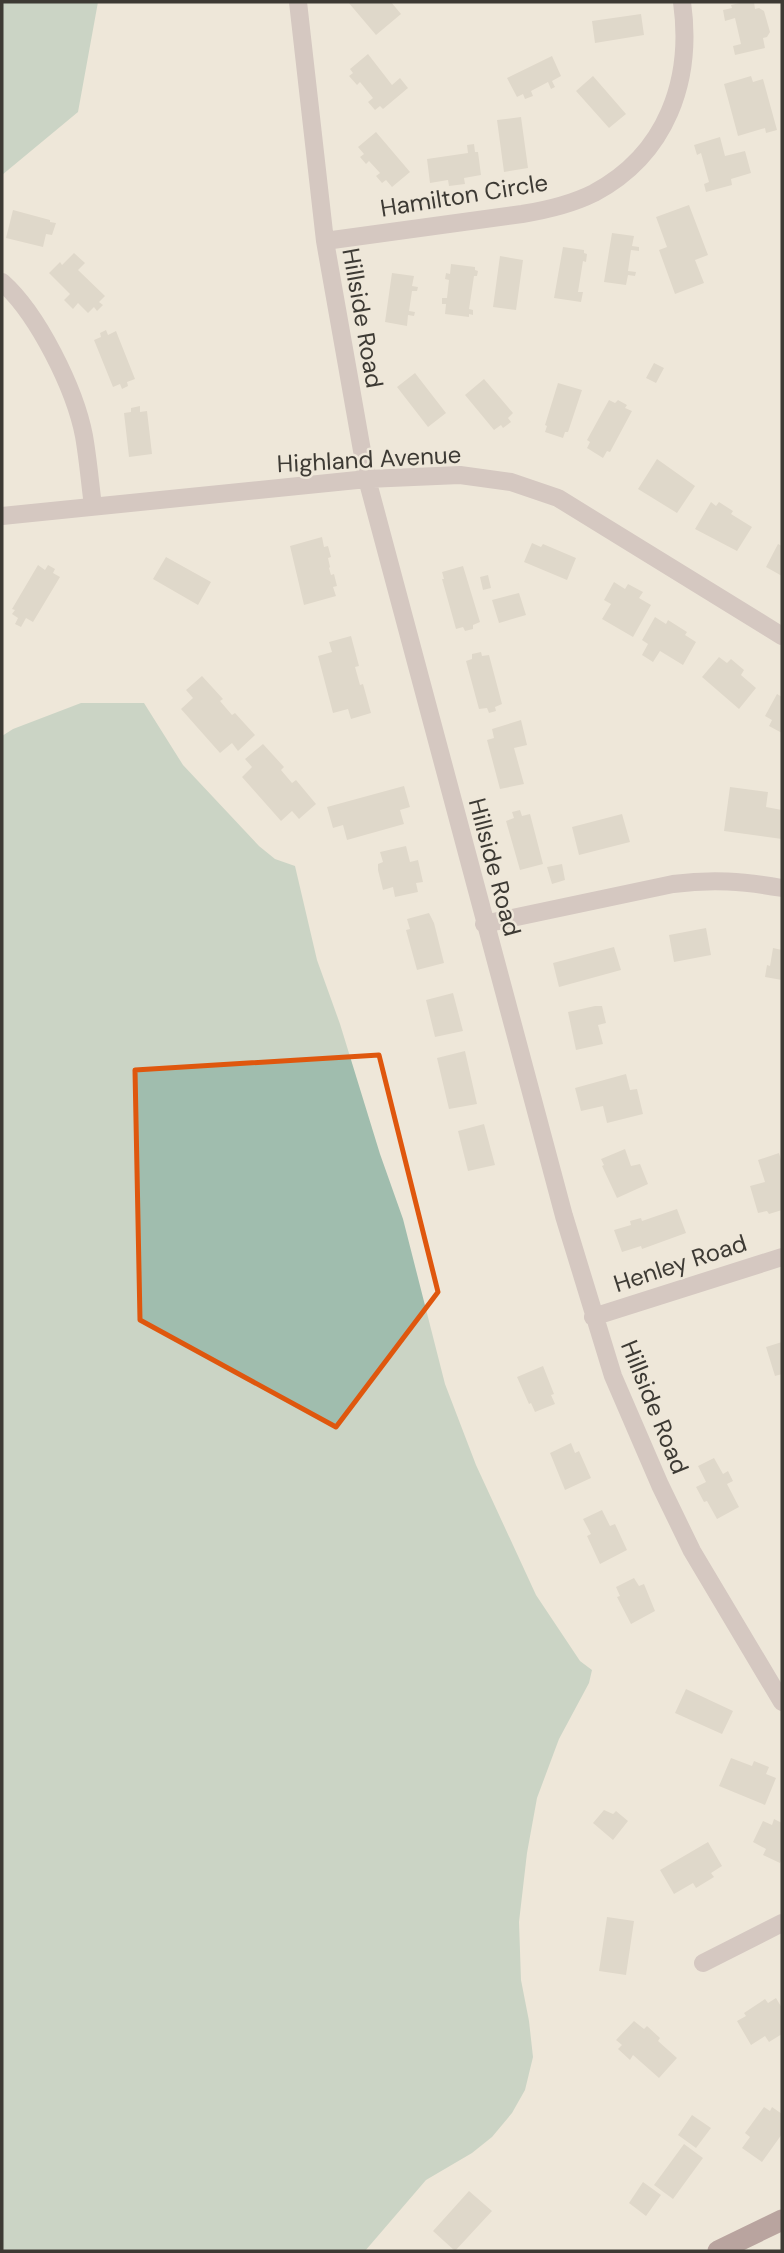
<svg xmlns="http://www.w3.org/2000/svg" width="784" height="2253" font-family="'DM Sans',sans-serif">
	<rect width="100%" height="100%" fill="#eee7d9"/>
	<path fill="#a0bdae" d="M2,2H98L78,112L2,175Z
		M81,703H144L183,765L259,846L275,859L295,866L317,960L340,1024L380,1154L403,1219L445,1384L476,1465L536,1595L580,1661L592,1670L589,1683L559,1739L537,1798L527,1853L519,1922L521,1980L529,2021L533,2057L525,2090L512,2113L492,2137L472,2153L426,2180L365,2251H2V736L13,729Z"/>
	<path fill="#cdc5b8" d="M348,2H391L401,14L376,35Z
		M744,2H754L755,9L759,8L764,11L770,32L767,37L763,38L765,48L735,55L733,46L741,44L735,18L725,21L723,10L732,8L731,5Z
		M641,14L644,35L595,43L592,21Z
		M368,54L392,85L400,78L408,88L383,109L380,106L375,110L368,102L373,98L360,82L357,85L349,76L353,73L350,69Z
		M552,56L561,76L552,81L555,87L551,89L548,82L531,91L533,96L525,99L523,94L517,97L507,78Z
		M593,76L626,114L609,128L576,91Z
		M751,76L753,82L763,79L777,130L766,133L765,128L738,136L724,84Z
		M521,117L528,168L504,172L497,120Z
		M376,132L410,172L392,187L386,180L382,183L376,176L380,173L369,161L366,164L360,157L364,154L358,147Z
		M720,137L725,156L745,151L751,173L731,179L732,185L706,192L704,184L709,182L701,153L697,155L694,145Z
		M474,144L475,152H478L481,175L464,178L465,184L449,186L448,180L430,183L427,159L468,153L467,145Z
		M689,205L708,255L695,260L704,283L675,294L659,250L667,247L656,217Z
		M13,210L50,220V222L56,223L52,235L46,234L43,247L6,238Z
		M612,233L634,236L632,246L639,247V251L631,250L628,271L636,272L635,276L628,275L626,285L604,282Z
		M563,247L584,250V253L587,254L586,262L583,261L578,292H583L581,302L554,298Z
		M74,253L85,263L78,270L105,296L99,302L103,305L97,311L94,307L88,313L78,303L73,309L64,300L70,294L49,273L60,262L62,265Z
		M500,256L523,260L516,310L493,307Z
		M451,264L475,267V270L478,271L477,276H474L469,309L473,310V315L469,314V317L445,314L446,304H442V298H447L449,280L445,279L446,273L450,274Z
		M392,273L414,276L412,286L418,287L417,291H412L409,311L415,312L414,316L408,315L407,326L385,322Z
		M106,330L108,335L116,331L135,379L127,382L128,386L122,389L120,384L113,387L94,340L101,337L100,333Z
		M654,363L664,368L656,383L646,378Z
		M415,373L446,413L428,427L397,387Z
		M484,379L513,413L508,418L511,422L503,428L501,425L494,430L465,395Z
		M558,383L582,390L568,432H565L563,438L545,432L547,426L545,425Z
		M609,400L615,403L618,400L627,405L625,408L632,411L610,452L607,451L603,458L587,448L590,442L587,440Z
		M140,406V412L147,411L152,454L129,457L124,413L131,412V408Z
		M657,459L695,486L677,513L638,489Z
		M711,502L716,506L719,502L733,511L731,514L752,527L737,551L695,529Z
		M322,537L324,547L328,546L331,557L328,558L330,567L329,568L331,575L334,574L337,586L333,587L336,596L304,605L290,546Z
		M532,543L541,547L543,544L576,558L567,580L524,562Z
		M778,544L782,546V576L766,567Z
		M166,557L211,582L198,605L153,579Z
		M38,565L45,570L48,565L55,569L53,573L60,577L33,622L26,618L21,627L15,624L18,618L12,614L15,610L12,609Z
		M463,566L480,622L473,625V629L465,631L463,627L456,629L442,579H444L442,572Z
		M488,575L491,588L483,590L480,577Z
		M614,582L625,589L628,584L643,592L639,598L651,605L633,637L602,619L611,604L604,600Z
		M519,593L526,615L499,623L492,600Z
		M655,617L666,624L668,620L687,632L685,635L696,642L683,665L660,651L653,662L642,655L648,644L642,640Z
		M351,636L359,666L355,667L360,685L363,684L371,713L351,719L348,709L333,713L318,656L332,652L329,642Z
		M481,652L482,656L489,655L502,704L495,707L496,711L489,713L487,708L479,709L466,661L472,659V654Z
		M719,657L727,663L731,659L744,670L741,675L756,688L739,709L702,677Z
		M202,676L223,699L220,701L232,715L235,713L255,735L238,751L232,743L220,753L181,709L193,698L186,690Z
		M777,694L782,697V733L769,726L772,720L765,716Z
		M521,720L527,745L514,748L524,784L500,789L487,740L494,738L492,729Z
		M263,744L284,767L281,770L292,783L296,780L316,804L299,819L292,811L281,821L242,777L252,767L245,759Z
		M404,786L410,807L400,810L404,824L347,840L343,825L333,828L327,807Z
		M730,787L768,792L766,807L782,810V839L724,831Z
		M520,810L522,816L530,814L543,864L520,870L506,821L514,818L512,812Z
		M622,814L630,842L579,855L572,827Z
		M406,846L410,862L418,860L423,882L416,883L418,892L395,897L393,887L383,890L378,870V864L383,862L380,852Z
		M562,864L565,880L552,884L547,867Z
		M429,913L434,923L444,963L417,970L406,930L410,929L407,919Z
		M706,928L711,955L674,962L669,935Z
		M614,947L621,970L559,987L553,963Z
		M773,948L782,950V980L765,977L767,965L770,966Z
		M453,993L463,1031L435,1037L426,1000Z
		M595,1006H602L606,1023L598,1025L603,1044L576,1050L568,1012Z
		M465,1051L477,1104L449,1109L437,1058Z
		M626,1074L630,1090L637,1089L643,1114L607,1123L603,1106L581,1111L575,1088Z
		M484,1124L495,1165L468,1171L458,1131Z
		M625,1149L631,1166L640,1164L648,1184L617,1198L602,1166L604,1165L601,1159Z
		M779,1153L782,1164V1210L769,1214L767,1211L758,1213L750,1186L765,1182L758,1160Z
		M677,1209L686,1233L642,1249L641,1246L622,1252L614,1230L631,1225L630,1221L641,1218L642,1221Z
		M782,1342V1374L775,1376L766,1347Z
		M543,1366L554,1394L551,1395L555,1404L535,1412L531,1403L529,1404L517,1377Z
		M571,1443L575,1453L579,1451L591,1478L565,1490L550,1453Z
		M714,1458L723,1474L728,1471L733,1481L727,1484L739,1507L717,1519L707,1501L704,1502L696,1487L706,1482L698,1466Z
		M602,1510L610,1526L615,1524L627,1550L600,1564L587,1536L591,1534L583,1519Z
		M634,1578L639,1586L644,1584L655,1611L631,1624L617,1597L620,1596L616,1587Z
		M686,1689L733,1711L722,1734L675,1713Z
		M731,1758L752,1766L754,1761L769,1767L766,1774L776,1778L765,1805L719,1786Z
		M604,1810L613,1814L616,1811L628,1821L613,1840L593,1823Z
		M774,1819L782,1823V1859L780,1863L763,1855L766,1849L753,1842L763,1821L772,1825Z
		M708,1842L722,1866L711,1873L714,1877L696,1888L693,1883L674,1894L660,1870Z
		M607,1917L634,1921L626,1975L599,1971Z
		M776,1998L782,2008V2034L769,2042L765,2036L751,2045L737,2021L746,2016L744,2013L765,1999L768,2003Z
		M634,2021L644,2029L647,2026L660,2038L658,2041L677,2058L659,2078L633,2055L630,2060L618,2049L622,2045L616,2040Z
		M764,2107L770,2111L772,2107L782,2114V2134L762,2162L742,2148L750,2137L745,2133Z
		M692,2115L711,2128L696,2148L678,2135Z
		M684,2144L703,2158L673,2199L654,2185Z
		M643,2182L661,2195L646,2216L629,2203Z
		M469,2191L492,2211L455,2251L433,2231Z"/>
	<g fill="none" stroke-linecap="round" stroke-linejoin="round">
		<path stroke="#b5a2a5" stroke-width="18" d="M298,2L325,241L367,479L564,1216L613,1376L660,1485L692,1551L782,1702
			M325,241L522,214C547,210 572,204 594,193C667,154 693,80 682,2
			M2,282C38,314 75,389 84,436C88,459 90,483 93,506
			M2,516L367,479L460,475L511,482L558,498L782,636
			M484,924L673,884C712,879 743,881 782,888
			M593,1317L782,1257
			M703,1963L782,1923"/>
		<path stroke="#79535a" stroke-width="21" d="M718,2251L782,2220"/>
	</g>
	<path d="M0 0H784V2253H0ZM379,1055L438,1292L336,1427L140,1320L135,1070Z" fill="#eee7d9" fill-opacity=".55" fill-rule="evenodd"/>
	<path fill="none" stroke="#df570e" stroke-width="5" stroke-linejoin="round" d="M379,1055L438,1292L336,1427L140,1320L135,1070Z"/>
	<g text-anchor="middle" dominant-baseline="central" stroke-width="5" stroke-linejoin="round" paint-order="stroke">
		<g font-size="24" fill="#3d3a34" stroke="#eee7d9">
			<text transform="translate(464 195) rotate(-9)">Hamilton Circle</text>
			<text transform="translate(363 318) rotate(80)">Hillside Road</text>
			<text transform="translate(369 459) rotate(-3)">Highland Avenue</text>
			<text transform="translate(495 867) rotate(75)">Hillside Road</text>
			<text transform="translate(680 1263) rotate(-18)">Henley Road</text>
			<text transform="translate(655 1407) rotate(68)">Hillside Road</text>
		</g>
	</g>
	<rect width="784" height="2253" fill="none" stroke="#3d3a34" stroke-width="7"/>
</svg>
